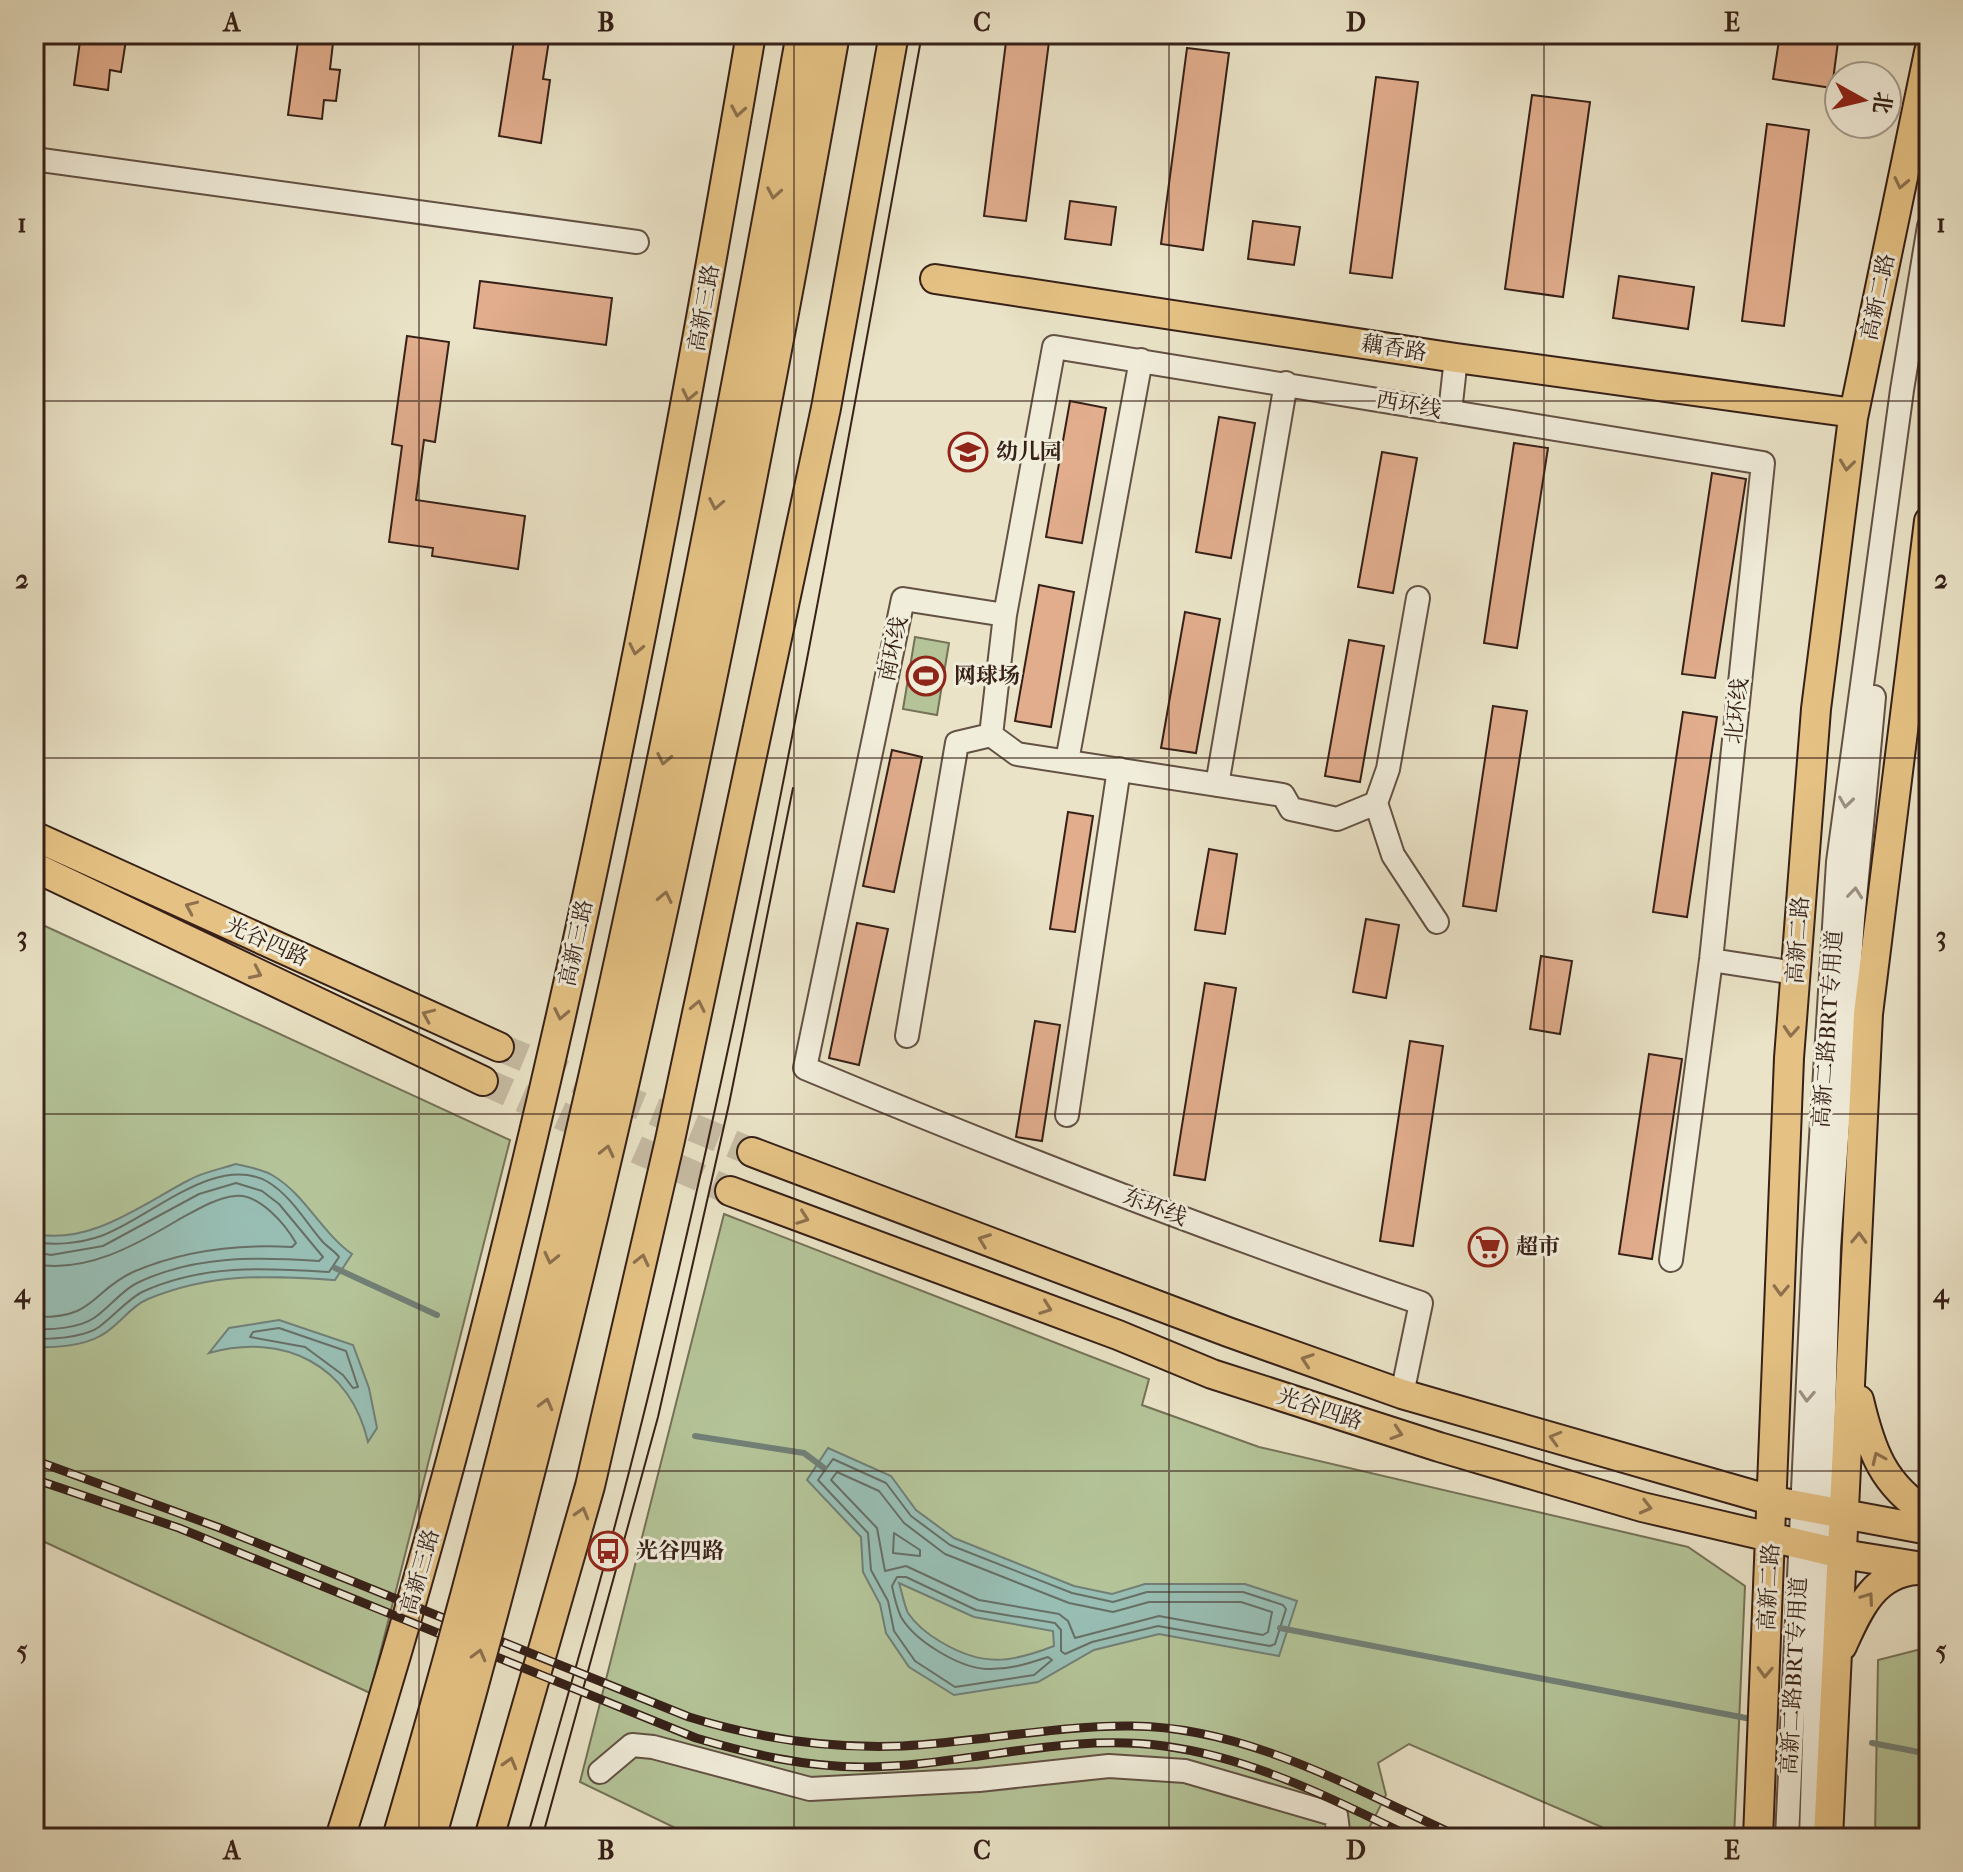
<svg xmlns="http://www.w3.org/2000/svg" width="1963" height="1872" font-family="'IM FELL French Canon','Noto Serif SC',serif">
	<rect width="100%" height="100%" fill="#eae3c7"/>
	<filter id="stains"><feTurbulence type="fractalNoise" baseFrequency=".0025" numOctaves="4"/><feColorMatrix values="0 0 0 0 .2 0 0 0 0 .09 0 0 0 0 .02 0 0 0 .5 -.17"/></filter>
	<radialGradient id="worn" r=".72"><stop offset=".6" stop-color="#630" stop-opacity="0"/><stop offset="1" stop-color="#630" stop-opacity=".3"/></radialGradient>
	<path fill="#b4c498" stroke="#757258" stroke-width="2" d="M915,637L949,643L937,715L903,709Z
		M34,921L510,1140L370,1693L34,1537Z
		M724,1214L1149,1379L1142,1405L1259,1447L1688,1547L1745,1586L1734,1838H1627L1409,1744L1378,1763L1386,1795L1364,1838H696L580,1782Z
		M1929,1647V1838H1875L1878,1660Z"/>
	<path fill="#98beb4" stroke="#717f76" stroke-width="2" fill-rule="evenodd" d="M236,1164C247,1167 262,1169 272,1175C305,1194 321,1232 352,1254L335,1280C267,1276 214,1272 148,1299C130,1306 118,1327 100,1336C83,1346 53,1348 34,1347V1234C91,1245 141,1205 189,1180C203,1172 221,1169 236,1164Z
		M279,1320L353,1345L369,1388L377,1428L368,1442C350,1365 284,1332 209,1353L229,1328Z
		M828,1448L891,1476L916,1510L954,1538L1074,1586L1112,1594L1145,1584H1245L1297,1601L1279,1656L1159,1634L1094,1650L1038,1682L954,1695L909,1667L886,1633L880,1604L863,1572L861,1537L807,1480ZM899,1583L974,1617L1053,1631L1054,1646C1010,1663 983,1667 941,1642C929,1635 916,1625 908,1613C904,1605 902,1592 899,1583Z"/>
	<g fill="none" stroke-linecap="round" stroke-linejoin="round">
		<path stroke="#676f66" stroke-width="2" d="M34,1242C54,1246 81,1243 101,1236C149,1219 216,1152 268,1182C291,1196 305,1221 322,1241C327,1247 335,1251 339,1257L329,1272C265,1268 203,1264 142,1292C127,1300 114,1316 99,1327C83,1338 53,1339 34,1339
			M34,1252L51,1255L103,1246L199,1194L236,1183L262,1191L279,1204L323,1257L319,1261C257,1257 195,1255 137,1283C121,1291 109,1308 94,1318C79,1328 52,1330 34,1329
			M34,1264C85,1274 136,1245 178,1220C195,1211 215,1198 235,1196C259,1193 285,1224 296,1243L292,1247C237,1244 184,1250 133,1272C90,1292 96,1319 34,1317
			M279,1328L346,1351L358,1387L353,1388L343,1375L305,1347L250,1337L253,1332Z
			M833,1459L886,1483L911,1516L950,1545L1072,1593L1113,1602L1147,1592H1243L1283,1605L1286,1609L1275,1644L1270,1646L1158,1626L1092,1642L1065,1654L1061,1651V1630L1055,1623L976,1610L906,1577H897L892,1586C894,1596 897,1608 901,1617C915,1641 958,1667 986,1669C1008,1670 1027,1664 1048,1657L1052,1660L1034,1675L955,1687L915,1661L894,1631L888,1601L871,1570L868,1533L818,1480Z
			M837,1472L879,1491L904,1523L945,1554L1069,1603L1113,1612L1149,1602H1241L1272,1612L1268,1632L1263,1635L1159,1616L1075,1638L1068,1621L1059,1614L979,1600L906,1566L885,1571L877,1528L831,1480Z
			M894,1533L920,1550V1556L893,1553Z"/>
		<path stroke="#717f76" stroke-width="6" d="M335,1268L437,1315
			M695,1436L804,1453L824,1468
			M1280,1628L1751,1719
			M1872,1743L1929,1754"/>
	</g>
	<path fill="#e1ad8d" stroke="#362018" stroke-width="2" d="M81,34H116V39L126,40L121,72L110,70L108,90L74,85Z
		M299,34H334L330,69L340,70L336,101L324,100L322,119L288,115Z
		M515,34H550L543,79L550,80L541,143L499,136Z
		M1007,34H1050L1026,221L984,216Z
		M1780,34H1839L1832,88L1773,79Z
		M1187,48L1229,53L1203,250L1161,244Z
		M1376,77L1418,82L1392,278L1350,273Z
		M1532,95L1590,102L1563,297L1505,289Z
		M1767,124L1809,130L1784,326L1742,321Z
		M1070,201L1116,207L1111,245L1065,239Z
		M1253,221L1300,227L1294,265L1248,259Z
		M1619,276L1694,287L1688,329L1613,318Z
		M480,281L612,298L606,345L474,328Z
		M407,336L449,342L435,442L424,440L416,500L525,516L518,569L432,556L433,548L389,542L402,446L392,444Z
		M1070,401L1106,408L1082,543L1046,537Z
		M1219,417L1255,423L1231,558L1196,552Z
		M1514,443L1548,448L1517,648L1484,643Z
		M1382,452L1417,458L1393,593L1358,587Z
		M1712,473L1746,479L1715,678L1682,674Z
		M1039,585L1074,592L1051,727L1015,721Z
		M1185,612L1220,619L1196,753L1161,748Z
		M1349,640L1384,646L1360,782L1325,776Z
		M1493,706L1527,711L1496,911L1463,906Z
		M1683,712L1717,717L1687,917L1653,912Z
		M892,750L922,757L894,892L863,886Z
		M1068,812L1093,816L1075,932L1050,929Z
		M1209,849L1237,854L1225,934L1195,930Z
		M1366,919L1399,925L1386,998L1353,992Z
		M857,923L888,929L859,1065L829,1058Z
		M1541,956L1572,961L1560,1034L1530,1029Z
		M1205,983L1236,988L1205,1180L1174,1175Z
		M1035,1021L1060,1025L1042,1141L1016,1137Z
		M1410,1041L1443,1046L1413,1246L1380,1241Z
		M1649,1054L1682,1059L1652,1259L1619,1254Z"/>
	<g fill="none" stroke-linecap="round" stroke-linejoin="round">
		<path stroke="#c6bca4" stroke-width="28" stroke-dasharray="28 14" stroke-linecap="butt" d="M499,1047L752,1152
			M483,1081L730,1191"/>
		<defs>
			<path id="minor" d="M34,159L637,242
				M1450,412L1456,358
				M991,735L1017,754L1283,795L1291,809L1337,819L1376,803L1388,769L1418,598
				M1067,761L1141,360
				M1217,785L1286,383
				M1376,803L1393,855L1437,922
				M1711,960L1795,973
				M907,1036L957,743L991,735L1005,615
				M1067,1115L1119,769
				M1402,1394L1421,1303C1213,1233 1008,1153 805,1068L903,599L1005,615L1054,347L1763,463L1711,960L1671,1260
				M600,1772L632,1745L653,1747L810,1789L979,1780L1109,1766L1185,1771L1336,1815L1339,1838
				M1787,1838L1814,1251L1838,862L1902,390L1929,226
				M1811,1838L1829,1247L1853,920L1874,697"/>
			<path id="major" d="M935,279L1456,358L1854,413
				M34,836L499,1047
				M34,867L483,1081
				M752,1152L1228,1332L1402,1394L1774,1501L1929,1530
				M730,1191L1118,1335L1212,1374L1439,1447L1642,1507L1842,1554L1929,1568
				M1859,1400C1871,1451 1883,1485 1929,1514
				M1842,1646C1858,1611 1873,1573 1917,1570
				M340,1838C528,1250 647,642 751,34
				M489,1838L590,1486L670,1140L826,408L894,34
				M1758,1838L1789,1058L1816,709L1853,418L1929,52
				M1828,1838L1868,1014L1929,521"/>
		</defs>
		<use href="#minor" stroke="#635144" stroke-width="26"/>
		<use href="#major" stroke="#362018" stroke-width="32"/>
		<use href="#minor" stroke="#f1eddb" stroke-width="22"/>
		<use href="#major" stroke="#e5c284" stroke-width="28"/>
		<path stroke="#362018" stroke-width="2" d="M527,1838C567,1698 608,1558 643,1417C757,961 838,497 922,34
			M542,1838L658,1417L729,1104L793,788"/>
		<defs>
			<path id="rail" d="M34,1460L220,1528L689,1717C760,1739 829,1749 903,1746C980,1742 1056,1725 1132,1726C1250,1727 1357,1791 1462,1838
				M34,1479L179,1528L696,1738C750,1754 805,1767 862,1767C962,1767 1063,1732 1164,1746C1253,1758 1333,1799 1413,1838"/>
		</defs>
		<use href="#rail" stroke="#362018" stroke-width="9"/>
		<use href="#rail" stroke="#f1eddb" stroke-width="6" stroke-dasharray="18" stroke-linecap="butt"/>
		<defs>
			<path id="highway-bridge" d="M399,1838C573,1246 694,640 803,34
				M429,1838C599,1245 725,641 833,34"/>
		</defs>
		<use href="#highway-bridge" stroke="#362018" stroke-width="36" stroke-linecap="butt"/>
		<use href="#highway-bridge" stroke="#e5c284" stroke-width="32"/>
	</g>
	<defs><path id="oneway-chevron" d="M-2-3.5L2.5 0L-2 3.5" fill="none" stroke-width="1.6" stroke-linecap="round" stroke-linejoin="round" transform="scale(2)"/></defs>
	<g stroke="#8e714e">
		<use href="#oneway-chevron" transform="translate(738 111) rotate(100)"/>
		<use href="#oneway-chevron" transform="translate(1901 183) rotate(102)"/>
		<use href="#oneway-chevron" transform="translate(774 193) rotate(100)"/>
		<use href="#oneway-chevron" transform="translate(689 395) rotate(102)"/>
		<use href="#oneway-chevron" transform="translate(1847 465) rotate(97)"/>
		<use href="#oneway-chevron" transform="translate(716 504) rotate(101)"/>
		<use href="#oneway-chevron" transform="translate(636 649) rotate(102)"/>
		<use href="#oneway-chevron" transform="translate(664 759) rotate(102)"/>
		<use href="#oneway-chevron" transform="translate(665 897) rotate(-78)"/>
		<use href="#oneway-chevron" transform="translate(191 907) rotate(-156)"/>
		<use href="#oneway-chevron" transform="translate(256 973) rotate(25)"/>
		<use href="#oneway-chevron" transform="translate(698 1006) rotate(-78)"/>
		<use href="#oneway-chevron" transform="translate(561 1014) rotate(102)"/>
		<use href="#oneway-chevron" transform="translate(428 1015) rotate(-156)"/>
		<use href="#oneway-chevron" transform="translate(1791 1031) rotate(94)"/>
		<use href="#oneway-chevron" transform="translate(607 1151) rotate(-77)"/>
		<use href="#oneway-chevron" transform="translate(803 1218) rotate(20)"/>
		<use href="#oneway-chevron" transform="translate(1859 1238) rotate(-88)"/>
		<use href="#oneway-chevron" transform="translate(984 1240) rotate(-159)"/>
		<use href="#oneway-chevron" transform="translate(551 1258) rotate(103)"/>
		<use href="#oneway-chevron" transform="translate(642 1260) rotate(-77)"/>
		<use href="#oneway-chevron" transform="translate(1781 1290) rotate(92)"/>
		<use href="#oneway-chevron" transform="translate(1046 1308) rotate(20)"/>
		<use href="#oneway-chevron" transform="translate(1307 1360) rotate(-161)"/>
		<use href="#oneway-chevron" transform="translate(546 1404) rotate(-75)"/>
		<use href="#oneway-chevron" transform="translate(1397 1433) rotate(18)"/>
		<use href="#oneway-chevron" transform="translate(1555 1438) rotate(-164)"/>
		<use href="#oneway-chevron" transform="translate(1878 1458) rotate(-114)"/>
		<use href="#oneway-chevron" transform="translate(1646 1507) rotate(14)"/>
		<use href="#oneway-chevron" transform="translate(582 1513) rotate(-74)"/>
		<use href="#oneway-chevron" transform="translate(1868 1598) rotate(-55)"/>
		<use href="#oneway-chevron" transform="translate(479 1655) rotate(-75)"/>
		<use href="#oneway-chevron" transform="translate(1765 1672) rotate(92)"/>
		<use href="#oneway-chevron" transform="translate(510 1763) rotate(-74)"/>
	</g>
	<g stroke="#9d9183">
		<use href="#oneway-chevron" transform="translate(1846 802) rotate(98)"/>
		<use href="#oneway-chevron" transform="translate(1855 893) rotate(-84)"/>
		<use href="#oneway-chevron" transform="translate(1807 1396) rotate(93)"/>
	</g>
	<path fill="none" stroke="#362018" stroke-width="2" stroke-opacity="0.55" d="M419,34V1838M794,34V1838M1169,34V1838M1544,34V1838M34,401H1929M34,758H1929M34,1114H1929M34,1471H1929"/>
	<defs>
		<symbol id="school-ring" viewBox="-11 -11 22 22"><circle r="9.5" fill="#f1eddb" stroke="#8f2418" stroke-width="1.5"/><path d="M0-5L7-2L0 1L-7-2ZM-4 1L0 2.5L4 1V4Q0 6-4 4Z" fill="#8f2418"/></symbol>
		<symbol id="stadium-ring" viewBox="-11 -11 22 22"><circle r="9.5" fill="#f1eddb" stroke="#8f2418" stroke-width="1.5"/><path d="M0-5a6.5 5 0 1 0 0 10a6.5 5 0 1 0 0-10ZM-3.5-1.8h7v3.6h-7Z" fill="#8f2418"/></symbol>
		<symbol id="supermarket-ring" viewBox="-11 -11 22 22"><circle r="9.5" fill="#f1eddb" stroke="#8f2418" stroke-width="1.5"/><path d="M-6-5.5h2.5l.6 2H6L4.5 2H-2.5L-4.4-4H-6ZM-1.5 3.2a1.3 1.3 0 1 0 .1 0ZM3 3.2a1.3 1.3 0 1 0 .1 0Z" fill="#8f2418"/></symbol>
		<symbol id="bus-ring" viewBox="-11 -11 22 22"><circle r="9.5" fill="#f1eddb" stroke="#8f2418" stroke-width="1.5"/><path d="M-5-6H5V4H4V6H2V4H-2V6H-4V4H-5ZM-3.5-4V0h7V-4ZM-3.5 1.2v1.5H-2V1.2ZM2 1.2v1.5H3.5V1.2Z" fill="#8f2418"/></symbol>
	</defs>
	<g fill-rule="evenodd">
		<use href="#school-ring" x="946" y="430" width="44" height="44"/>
		<use href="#stadium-ring" x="904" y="654" width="44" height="44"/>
		<use href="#supermarket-ring" x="1466" y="1225" width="44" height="44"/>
		<use href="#bus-ring" x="586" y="1529" width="44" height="44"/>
	</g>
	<g text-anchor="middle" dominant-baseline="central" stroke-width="6" stroke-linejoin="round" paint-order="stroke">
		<g font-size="22" fill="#362018" stroke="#f1eddb">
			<text transform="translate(1878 297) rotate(-78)">高新二路</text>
			<text transform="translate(704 308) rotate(-80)">高新三路</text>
			<text transform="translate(1394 348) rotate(9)">藕香路</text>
			<text transform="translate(1409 405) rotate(10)">西环线</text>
			<text transform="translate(893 649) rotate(-78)">南环线</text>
			<text transform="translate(1737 711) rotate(-84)">北环线</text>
			<text transform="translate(1798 940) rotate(-86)">高新二路</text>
			<text transform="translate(267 942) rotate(24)">光谷四路</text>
			<text transform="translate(576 943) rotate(-78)">高新三路</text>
			<text transform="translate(1828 1029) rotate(-86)">高新二路BRT专用道</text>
			<text transform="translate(1155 1207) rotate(21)">东环线</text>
			<text transform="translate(1320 1409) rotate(18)">光谷四路</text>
			<text transform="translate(420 1572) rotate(-74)">高新三路</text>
			<text transform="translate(1769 1587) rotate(-87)">高新二路</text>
			<text transform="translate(1794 1676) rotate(-87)">高新二路BRT专用道</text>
		</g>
		<g font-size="22" font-weight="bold" fill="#362018" stroke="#f1eddb" text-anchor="start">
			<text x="996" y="452">幼儿园</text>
			<text x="954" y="676">网球场</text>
			<text x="1516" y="1247">超市</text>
			<text x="636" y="1551">光谷四路</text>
		</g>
	</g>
	<rect width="1963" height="1872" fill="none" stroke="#eae3c7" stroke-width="88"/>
	<g transform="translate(1863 100) rotate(98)"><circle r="38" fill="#f1eddb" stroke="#a69b8d" stroke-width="2"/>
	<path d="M0-6L14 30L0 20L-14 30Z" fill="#8f2418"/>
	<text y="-12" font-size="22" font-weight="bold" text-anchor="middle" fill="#362018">北</text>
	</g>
	<rect x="44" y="44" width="1875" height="1784" fill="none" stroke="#362018" stroke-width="3"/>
	<g font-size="26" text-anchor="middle" font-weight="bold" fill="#362018">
		<text x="232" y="31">A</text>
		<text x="606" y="31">B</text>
		<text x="982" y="31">C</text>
		<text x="1356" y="31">D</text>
		<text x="1732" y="31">E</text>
		<text x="22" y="232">1</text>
		<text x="1941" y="232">1</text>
		<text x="22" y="588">2</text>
		<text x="1941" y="588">2</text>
		<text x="22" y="945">3</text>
		<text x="1941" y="945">3</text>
		<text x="22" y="1302">4</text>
		<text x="1941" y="1302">4</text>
		<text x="22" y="1659">5</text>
		<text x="1941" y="1659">5</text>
		<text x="232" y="1859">A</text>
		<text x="606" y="1859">B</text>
		<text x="982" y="1859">C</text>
		<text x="1356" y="1859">D</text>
		<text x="1732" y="1859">E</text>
	</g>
	<rect width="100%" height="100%" filter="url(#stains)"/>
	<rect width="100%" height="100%" fill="url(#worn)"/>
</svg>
